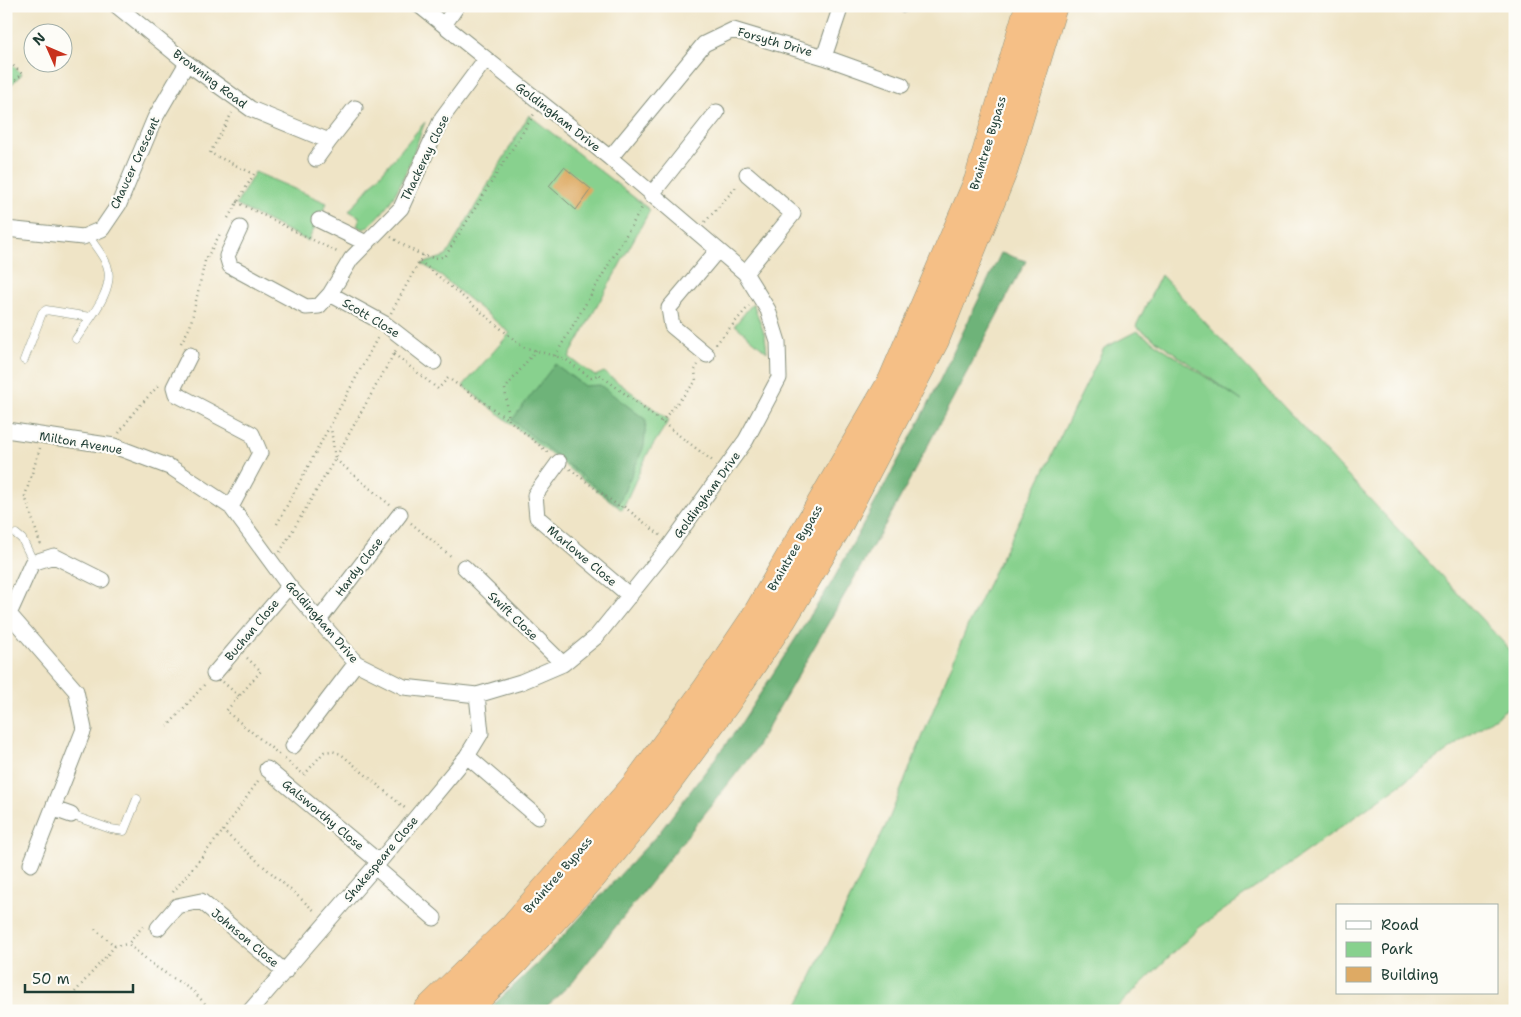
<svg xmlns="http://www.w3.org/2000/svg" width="1521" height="1017" font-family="'Shantell Sans',sans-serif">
	<rect width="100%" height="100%" fill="#fdfcf7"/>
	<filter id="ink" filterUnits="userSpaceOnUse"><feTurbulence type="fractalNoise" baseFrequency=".02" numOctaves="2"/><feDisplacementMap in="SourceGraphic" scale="10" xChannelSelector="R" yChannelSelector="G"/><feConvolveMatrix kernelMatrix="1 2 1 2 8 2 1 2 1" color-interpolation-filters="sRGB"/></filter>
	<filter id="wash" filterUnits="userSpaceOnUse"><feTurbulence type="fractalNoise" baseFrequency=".0096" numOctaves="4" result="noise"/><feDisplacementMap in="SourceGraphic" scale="20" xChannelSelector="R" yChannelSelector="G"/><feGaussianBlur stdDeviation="1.12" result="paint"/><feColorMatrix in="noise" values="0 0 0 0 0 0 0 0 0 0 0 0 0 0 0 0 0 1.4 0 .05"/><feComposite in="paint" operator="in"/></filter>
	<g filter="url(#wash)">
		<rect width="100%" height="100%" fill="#efe4c6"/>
		<path fill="#88d18e" stroke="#548761" d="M6,59L22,74L6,90Z
			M529,115L650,210L569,357L595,376L604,372L669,420L648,453L622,510L463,386L510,333L437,273L422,264L446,256Z
			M425,122C411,157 398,207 364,229L357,226L360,217L349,211Z
			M255,172L327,203L308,241L236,205Z
			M1161,275L1515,655V703L1200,927L1113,1011H795L889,819L967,627L1104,348L1137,331L1242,401L1136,326Z
			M753,303L765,336L767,352L735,325Z"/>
		<path fill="#6eb379" stroke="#467856" d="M1001,253L1026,261L893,511L754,751L572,982L542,1011H487L536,965L659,833L738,728L832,582L924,413Z
			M555,364L584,386L600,385L646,420L644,446L618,505L512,420Z"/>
		<g id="blocks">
			<path fill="#deaa64" d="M564,167L591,189L576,210L549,186Z"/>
		</g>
	</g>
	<g filter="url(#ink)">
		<use href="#blocks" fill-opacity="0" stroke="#87907d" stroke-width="1"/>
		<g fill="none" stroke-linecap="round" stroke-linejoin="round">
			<defs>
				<path id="lane" d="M903,9L904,6
					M76,339C88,320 116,290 107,265C103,255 94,245 88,235
					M24,360L42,313L46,310L90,317
					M16,534L22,539L34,563
					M71,815L111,829L124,831L137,799
					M6,1010L7,1011"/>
				<path id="street" d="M117,6L187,63L251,109L329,141L355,108
					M444,25L457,6
					M824,57L841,6
					M610,158L704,44L733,30L824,57L902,85
					M316,159L329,141
					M651,195L717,112
					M319,220L366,243
					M240,228L227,256L230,266L306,307L319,306L330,294L351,259L401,208L442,118L485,60
					M6,229L83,237L102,229L119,204L155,118L187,63
					M745,273L793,214L747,174
					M330,294L385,324L434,362
					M190,355L174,387L176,394L252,434L260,453L231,507
					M707,355L672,326L669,308L717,251
					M6,430L114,446L172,468L231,507L289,586L356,663L404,687L477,695L521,682L563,664L596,637L671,544L746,440L779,378L778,342L768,310L745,273L610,158L420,6
					M559,462L535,495L537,517L630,596
					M464,567L563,664
					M6,614H9L76,691L84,729L31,864
					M9,614L32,563L54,556L102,580
					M319,620L400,514
					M214,674L289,586
					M293,746L356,663
					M467,756L538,817
					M267,769L379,862
					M54,809L71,815
					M375,867L434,918
					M158,928L177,906L201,901L285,972
					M250,1011L379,862L467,756L481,733L477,695"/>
				<path id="highway" d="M427,1011L513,927L635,786L706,690L754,619L892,381L978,181L1029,6
					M465,1011L514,962L593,876L659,794L726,703L782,620L838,526L935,340L1004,169L1053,6"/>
			</defs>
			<use href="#lane" stroke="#87907d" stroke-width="9"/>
			<use href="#street" stroke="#87907d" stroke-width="17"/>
			<use href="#highway" stroke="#87907d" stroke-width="29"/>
			<path stroke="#87907d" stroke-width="2.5" stroke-dasharray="1 4" stroke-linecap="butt" d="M6,8L8,6
				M6,59L22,74L6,90
				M237,202L339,253
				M228,218L254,174L210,153L232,113
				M705,222L738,185
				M391,237C405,245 429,265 446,255L534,114
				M420,261L523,347L565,359L591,378L599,374L714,462
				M391,313L423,255
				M181,343L190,327L205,261L220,234
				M716,344L749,306
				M536,350L505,389L509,420L550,454
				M394,354L438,389L448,378L509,420
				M555,356L643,206
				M661,422L696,381L695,370L698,365
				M119,433L134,412L160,384
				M40,448L25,496L41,546
				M570,469L621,508L622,505L660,535
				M390,505L335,459L396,350
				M411,523L453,558
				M277,524L379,335
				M280,552L335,459L331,428
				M247,658L261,671L226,711L281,756
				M223,682L239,696
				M167,727L205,684
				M285,759L304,775L324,752L332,751L341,754L406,809
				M258,781L223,831L316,912
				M173,892L223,831
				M143,926L128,944L156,967L193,991L212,1011
				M95,929L115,946
				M75,992L115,946L128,944"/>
			<use href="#lane" stroke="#fff" stroke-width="8"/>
			<use href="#street" stroke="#fff" stroke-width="15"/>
			<use href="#highway" stroke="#f5bf86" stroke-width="28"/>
		</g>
	</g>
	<g text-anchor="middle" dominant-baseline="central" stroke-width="4.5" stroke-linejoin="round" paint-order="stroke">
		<g font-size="12" fill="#1f3d34" stroke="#fdfcf7">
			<text transform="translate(775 42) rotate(16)">Forsyth Drive</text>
			<text transform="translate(210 79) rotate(37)">Browning Road</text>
			<text transform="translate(558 117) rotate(38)">Goldingham Drive</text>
			<text transform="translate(988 143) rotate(-73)">Braintree Bypass</text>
			<text transform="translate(425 158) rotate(-64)">Thackeray Close</text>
			<text transform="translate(135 163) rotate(-65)">Chaucer Crescent</text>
			<text transform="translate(371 318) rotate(31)">Scott Close</text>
			<text transform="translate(81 443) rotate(10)">Milton Avenue</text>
			<text transform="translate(707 495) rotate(-54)">Goldingham Drive</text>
			<text transform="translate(795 548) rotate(-60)">Braintree Bypass</text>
			<text transform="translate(582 556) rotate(40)">Marlowe Close</text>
			<text transform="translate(359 567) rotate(-53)">Hardy Close</text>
			<text transform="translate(513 616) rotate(44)">Swift Close</text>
			<text transform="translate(322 622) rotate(49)">Goldingham Drive</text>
			<text transform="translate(252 630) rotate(-50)">Buchan Close</text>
			<text transform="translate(323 815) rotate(40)">Galsworthy Close</text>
			<text transform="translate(381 859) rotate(-50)">Shakespeare Close</text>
			<text transform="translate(558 875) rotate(-49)">Braintree Bypass</text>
			<text transform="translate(245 938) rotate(40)">Johnson Close</text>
		</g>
	</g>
	<rect width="1521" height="1017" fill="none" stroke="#fdfcf7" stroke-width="25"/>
	<rect x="1336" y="904" width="162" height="90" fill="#fdfcf7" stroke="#a4b0a9"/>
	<rect x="1346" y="921" width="25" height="8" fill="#ffffff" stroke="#a4b0a9"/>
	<text x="1381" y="930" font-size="15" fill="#1f3d34">Road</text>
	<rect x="1346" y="942" width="25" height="15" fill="#88d18e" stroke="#a4b0a9"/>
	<text x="1381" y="954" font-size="15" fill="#1f3d34">Park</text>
	<rect x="1346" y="967" width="25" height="15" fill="#deaa64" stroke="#a4b0a9"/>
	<text x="1381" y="980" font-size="15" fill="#1f3d34">Building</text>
	<g transform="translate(48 48) rotate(315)"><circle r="24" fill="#fdfcf7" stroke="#a4b0a9"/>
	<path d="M0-4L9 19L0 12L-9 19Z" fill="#c8321e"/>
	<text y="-8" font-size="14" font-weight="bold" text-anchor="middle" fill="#1f3d34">N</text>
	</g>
	<path d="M25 984v8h108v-8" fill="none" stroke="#1f3d34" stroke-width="2.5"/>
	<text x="32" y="984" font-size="15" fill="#1f3d34" stroke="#fdfcf7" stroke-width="4" paint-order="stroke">50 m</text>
</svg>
